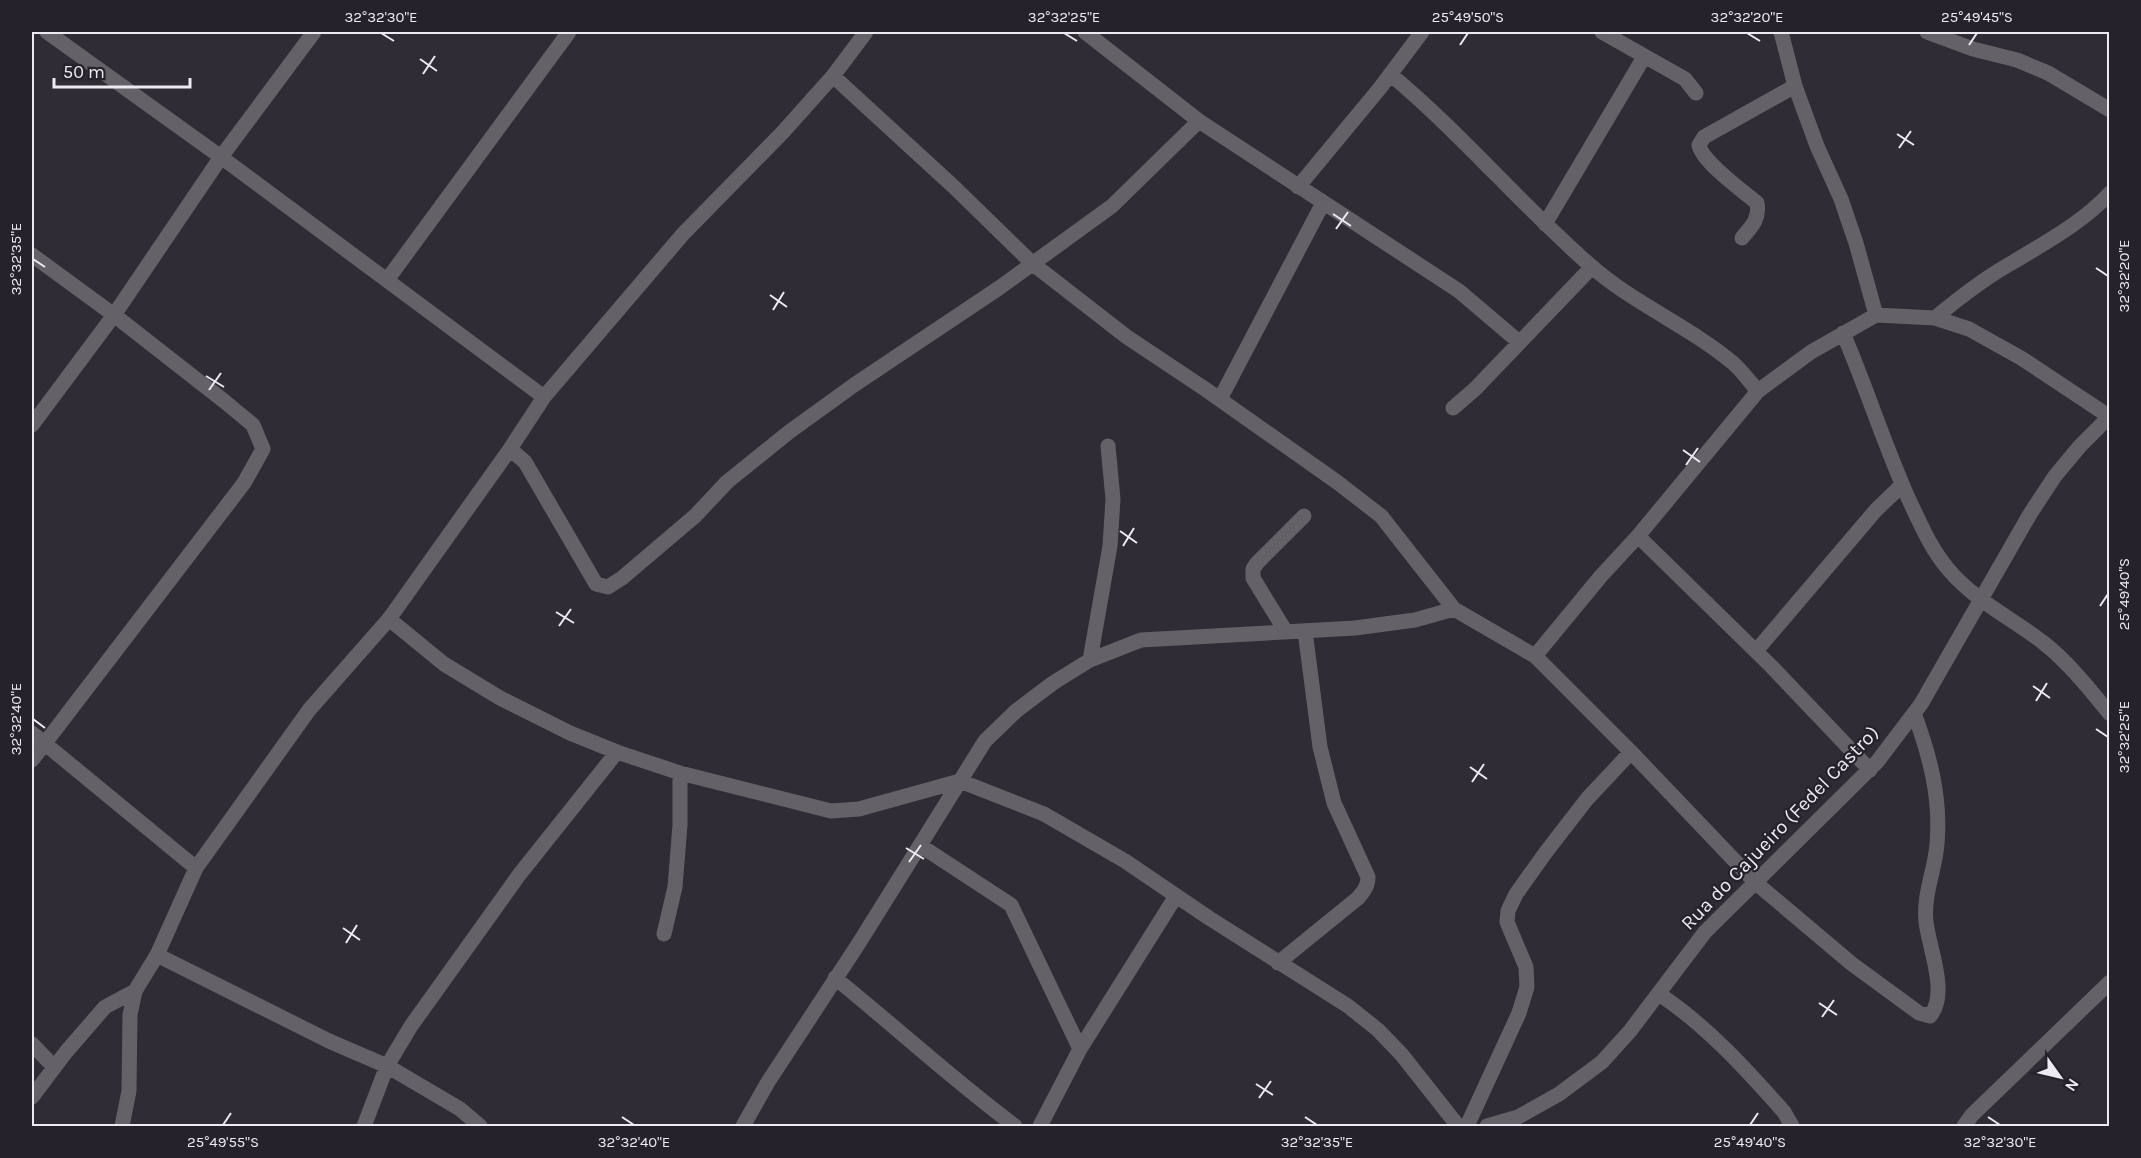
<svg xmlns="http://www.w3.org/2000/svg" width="2141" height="1158" font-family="Karla,sans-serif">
	<rect width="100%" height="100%" fill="#302c35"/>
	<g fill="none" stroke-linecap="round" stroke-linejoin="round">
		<path stroke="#646267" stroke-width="15" d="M47,32L221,157L544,397
			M1085,32L1199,121L1459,291L1519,342
			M1602,32L1685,79L1696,93
			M1781,32L1795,86L1817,146L1841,199L1856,243L1876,315
			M1927,32L1973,49L2017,60L2048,73L2110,110
			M1390,74C1461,133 1521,205 1591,266C1634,304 1689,326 1733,363C1742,371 1750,382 1758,391
			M833,76L954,187L1033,264L1127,337L1205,389L1337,482L1381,516L1454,609L1535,656L1631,752L1756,883L1852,964L1919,1013L1930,1016C1949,994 1929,948 1926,922C1923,895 1935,870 1937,844C1941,798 1930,756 1914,713
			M1298,187L1380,88L1422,32
			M1545,224L1644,57
			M1742,238C1751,227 1760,219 1757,203C1743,191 1702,162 1699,145L1704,137L1795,86
			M32,255L114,315L224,401L253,425L263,449L244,483L32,760
			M387,280L569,32
			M1935,318C1960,297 1986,277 2015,261C2048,241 2083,222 2110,193
			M1843,333C1867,389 1885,447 1910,502C1921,525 1931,549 1948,569C1976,602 2012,618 2045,644C2069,663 2090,690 2110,714
			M1220,399L1323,203
			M1453,408L1475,389L1592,267
			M32,425L114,315L221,157L314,32
			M510,449L525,462L596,584L608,587L622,578L695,516L727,482L789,432L854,385L999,288L1112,206L1199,121
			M1638,536L1771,666L1870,770
			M389,619L444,664L500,698L570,733L617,752L680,773L831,811L859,809L960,781L1044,814L1125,861L1209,918L1348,1006L1378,1030L1402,1055L1458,1126
			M1286,632L1253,578V569L1257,563L1304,516
			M1756,651L1876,510L1902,485
			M1535,656L1601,576L1638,536L1758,391L1811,352L1876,315L1935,318L1969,329L2021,358L2110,417
			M1090,660L1110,546L1113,499L1108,446
			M32,733L196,868
			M921,846L1011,905L1080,1049
			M664,934L675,887L680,825V773
			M157,955L329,1041L387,1066L460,1109L480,1126
			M1278,963L1358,898C1364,891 1368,886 1368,877L1334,803L1320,747L1305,631
			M835,978C896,1027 953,1080 1015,1126
			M1659,994C1707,1026 1746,1069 1784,1112L1792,1126
			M32,1044L54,1067
			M32,1097L66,1052L105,1007L135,991
			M122,1126L129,1091L130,1015L135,991L157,955L196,868L309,710L389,619L510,449L544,397L683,234L783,132L833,76L866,32
			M364,1126L387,1066L411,1026L519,875L617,752
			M743,1126L768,1082L859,943L985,741L1016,711L1053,683L1090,660L1141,640L1355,628L1415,620L1454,609
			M1040,1126L1080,1049L1176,896
			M1467,1126L1519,1013L1527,987L1526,967L1507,922L1508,911L1516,894L1546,852L1587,799L1631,752
			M1487,1126L1518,1117L1559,1094L1602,1062L1630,1031L1705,932L1877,762L1921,704L2030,514L2055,476L2080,446L2110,416
			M1964,1126L1972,1115L2110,982"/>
	</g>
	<path fill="none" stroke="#edeaf1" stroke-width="2" d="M381,33L394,41M1064,33L1077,41M1747,33L1760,41M1460,45L1468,33M1969,45L1977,33M420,59L437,71M423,74L435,56M1897,134L1914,145M1899,148L1911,131M1333,214L1351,226M1336,229L1348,212M33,259L45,267M2096,268L2108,276M770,295L787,307M773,310L784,292M206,376L224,387M209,390L221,373M1683,450L1700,462M1686,465L1698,448M1120,531L1137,543M1123,546L1134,528M2100,606L2108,594M556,612L574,623M559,626L571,609M2033,686L2050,698M2036,701L2047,683M33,719L45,728M2096,729L2108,737M1470,767L1487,779M1472,782L1484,764M906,848L924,859M909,862L921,845M343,928L360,940M346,943L357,925M1819,1003L1837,1015M1822,1017L1834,1000M1256,1084L1273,1095M1259,1098L1271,1081M622,1117L634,1125M1305,1117L1317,1125M1988,1117L2000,1125M223,1125L231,1113M1750,1125L1758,1113"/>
	<g text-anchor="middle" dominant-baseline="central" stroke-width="4.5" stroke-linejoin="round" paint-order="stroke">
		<g font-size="20" fill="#edeaf1" stroke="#26222b">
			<text transform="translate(1780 828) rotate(-46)">Rua do Cajueiro (Fedel Castro)</text>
		</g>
	</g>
	<rect width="2141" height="1158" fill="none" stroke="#26222b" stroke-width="66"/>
	<g transform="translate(2060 1077) rotate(124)" stroke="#26222b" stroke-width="4.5" paint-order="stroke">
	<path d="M0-4.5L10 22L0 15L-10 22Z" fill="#edeaf1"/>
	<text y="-9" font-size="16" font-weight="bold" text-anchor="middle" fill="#edeaf1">N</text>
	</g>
	<path d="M54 78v9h136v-9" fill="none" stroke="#edeaf1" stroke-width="3"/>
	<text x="63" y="78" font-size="18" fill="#edeaf1" stroke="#26222b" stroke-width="4.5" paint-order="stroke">50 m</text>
	<rect x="33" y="33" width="2075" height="1092" fill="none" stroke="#edeaf1" stroke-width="2"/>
	<g font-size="15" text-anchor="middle" fill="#edeaf1">
		<text x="381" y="22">32°32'30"E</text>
		<text x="1064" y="22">32°32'25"E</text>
		<text x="1468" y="22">25°49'50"S</text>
		<text x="1747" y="22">32°32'20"E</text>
		<text x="1977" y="22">25°49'45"S</text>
		<text transform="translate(16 259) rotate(-90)" y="5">32°32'35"E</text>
		<text transform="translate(2124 276) rotate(-90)" y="5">32°32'20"E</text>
		<text transform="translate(2124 594) rotate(-90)" y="5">25°49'40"S</text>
		<text transform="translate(16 719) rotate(-90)" y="5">32°32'40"E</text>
		<text transform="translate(2124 737) rotate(-90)" y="5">32°32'25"E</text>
		<text x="223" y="1147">25°49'55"S</text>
		<text x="634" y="1147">32°32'40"E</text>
		<text x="1317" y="1147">32°32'35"E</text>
		<text x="1750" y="1147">25°49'40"S</text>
		<text x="2000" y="1147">32°32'30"E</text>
	</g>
</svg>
